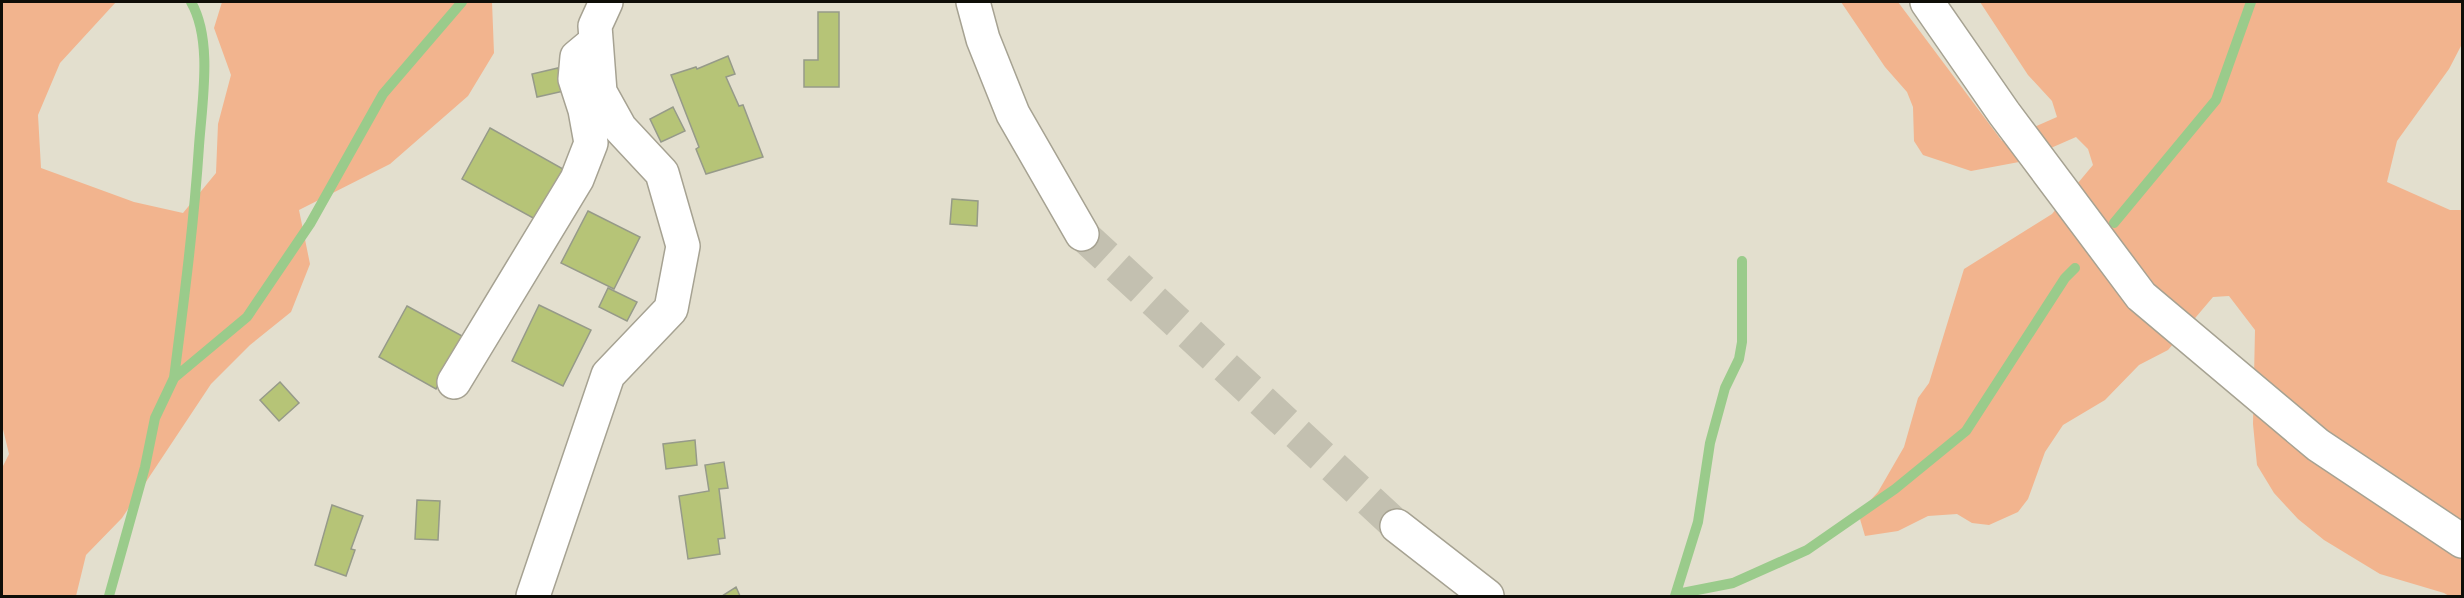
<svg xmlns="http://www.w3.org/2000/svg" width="2464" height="598" font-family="Quicksand,sans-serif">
	<rect width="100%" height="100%" fill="#e3dfce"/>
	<path fill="#f2b48e" d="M2,2H116L60,63L38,115L41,168L134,202L183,213L216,173L218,124L231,75L214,28L222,2H492L494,53L468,96L390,164L299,210L310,264L291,312L250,345L211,384L122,518L86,555L76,596H2V468L9,454L2,425Z
		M1841,2H1898L2002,141L2057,117L2052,101L2028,75L1980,2H2462V44L2449,69L2397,141L2387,182L2450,210H2462V596H2449L2444,593L2380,574L2324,540L2298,519L2274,493L2257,465L2253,424L2255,330L2229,296L2213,297L2168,350L2139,365L2105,400L2063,425L2045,452L2028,499L2018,512L1989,525L1972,523L1957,514L1928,516L1898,531L1865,536L1860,519L1867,504L1878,492L1904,447L1918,398L1929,383L1964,269L2052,214L2093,165L2088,149L2076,137L2019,162L1971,171L1923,155L1914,141L1913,107L1907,92L1885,67Z"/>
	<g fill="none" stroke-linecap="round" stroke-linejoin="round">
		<path stroke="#9acb8b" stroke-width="10" d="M2114,223L2216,100L2251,2
			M174,378C184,300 194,223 199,146C202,102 213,40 191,2
			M1677,594L1733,583L1807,550L1895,489L1966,431L2065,278L2075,268
			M109,596L145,467L155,418L174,378L247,317L310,224L383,94L462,2
			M1675,596L1698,522L1710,443L1725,388L1739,359L1742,342V261"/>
	</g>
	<path fill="#b6c477" stroke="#969a89" stroke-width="1.5" d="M818,12H839V87H804V60H818Z
		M728,56L735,74L726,77L739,106L743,105L763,157L706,174L696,149L699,147L671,75L696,67L697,69Z
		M558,68L564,91L537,97L532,74Z
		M673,107L685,131L661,142L650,119Z
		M490,128L563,169L535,219L462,179Z
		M952,199L978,201L977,226L950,224Z
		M588,211L640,237L614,289L561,263Z
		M608,288L637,302L627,321L599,307Z
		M539,305L591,330L563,386L512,361Z
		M407,306L464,337L436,389L379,357Z
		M280,382L299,403L279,421L260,400Z
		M695,440L697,465L666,469L663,444Z
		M724,462L728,488L719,489L725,538L718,539L720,554L688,559L679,496L709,491L705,465Z
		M417,500L440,501L438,540L415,539Z
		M332,505L363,516L351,549L355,550L346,576L315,565Z
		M736,587L740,596H722Z"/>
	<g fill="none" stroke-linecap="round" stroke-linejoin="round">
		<path stroke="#c3c0b0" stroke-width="33" stroke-dasharray="33 16" stroke-linecap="butt" d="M1082,234L1397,526"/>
		<defs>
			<path id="street" d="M454,382L577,179L591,143L585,110L575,79L577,57L595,42
				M533,596L608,375L671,309L683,246L662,173L620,128L600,92L595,26L606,2"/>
			<path id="highway" d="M973,2L983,39L1013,114L1082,234
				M1927,2L2004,113L2141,296L2318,445L2462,541
				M1397,526L1487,596"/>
		</defs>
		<use href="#street" stroke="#a6a292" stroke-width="36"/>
		<use href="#highway" stroke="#a6a292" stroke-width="36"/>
		<use href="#street" stroke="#fff" stroke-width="33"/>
		<use href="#highway" stroke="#fff" stroke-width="33"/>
	</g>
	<rect width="2464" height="598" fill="none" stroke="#0f0e08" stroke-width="6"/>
</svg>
